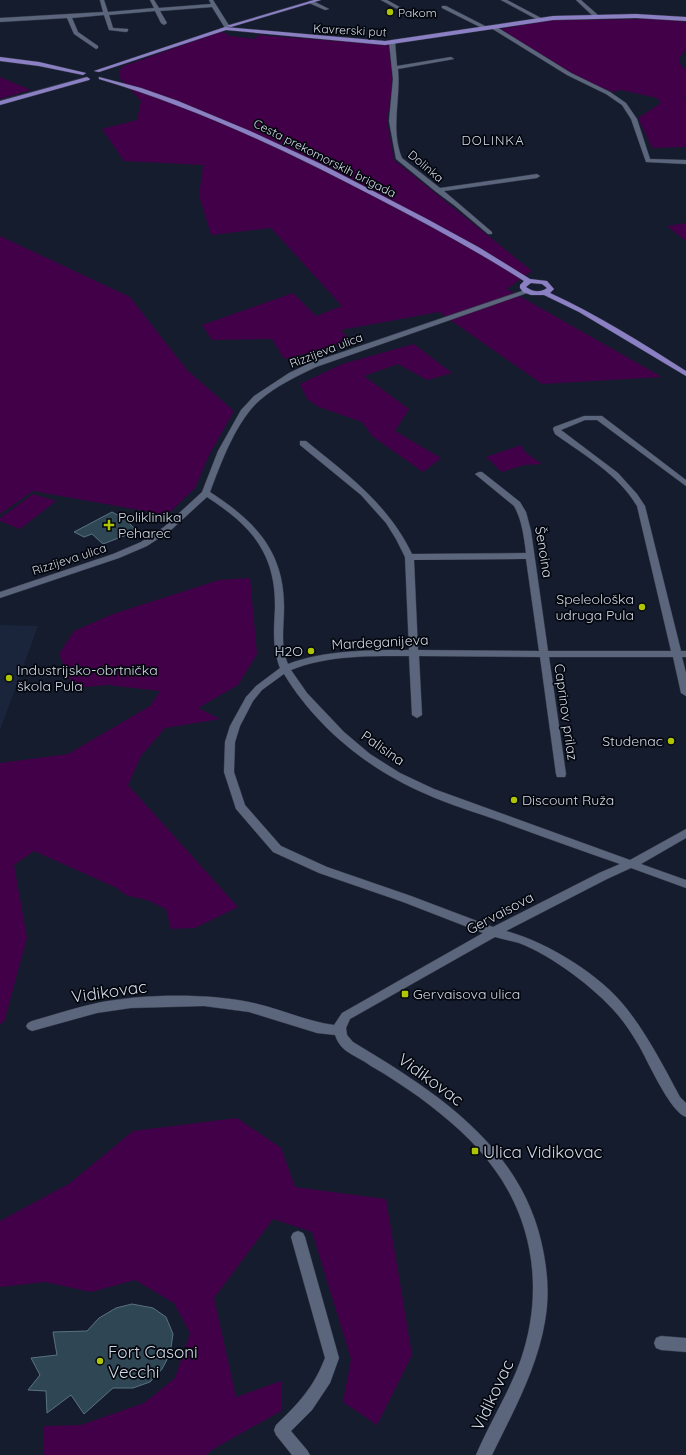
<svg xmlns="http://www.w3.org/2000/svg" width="686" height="1455" font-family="Quicksand,sans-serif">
	<rect width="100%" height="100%" fill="#141c2e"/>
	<path fill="#1a253c" d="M0,625L38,626L0,730Z"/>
	<path fill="#410047" d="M658,19L686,22V49L680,57V64L686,70V97L683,98L686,100V147L652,148L638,118L661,103L657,98L621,90L613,92L586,82L500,29L551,20Z
		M219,32L226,33L229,36L256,39L258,35L389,45L393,81L387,121L394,160L532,271L507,289L662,377L542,384L439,312L341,330L352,342L284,359L272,339L212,340L202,325L293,293L316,316L342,306L271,228L211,235L199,195L203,165L124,161L102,129L137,120L141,101L119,77L121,67Z
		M0,77L31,90L0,99Z
		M686,223V241L667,226Z
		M0,236L130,297L187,370L234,411L209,455L195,488L167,515L33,491L0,514Z
		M414,344L452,373L427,380L398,364L364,376L409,409L395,431L441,458L423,472L372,436L362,422L319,407L307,399L300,384L342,364Z
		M521,445L525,452L542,464L524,465L502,472L486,457Z
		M33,494L56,501L20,529L0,521V518Z
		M250,578L257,654L238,685L198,708L220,719L165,728L141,756L128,785L238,907L195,928L171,929L166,909C159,906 153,902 146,900C132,896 127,898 117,888L34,851L14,865L27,938L4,1022L0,1024V763L68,754L150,706L160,691L108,685L73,688L59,654L74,631L113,614L219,580Z
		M237,1118L281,1148L295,1187L386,1199L412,1355L377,1425L343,1402L351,1359L312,1232L273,1219L214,1298L236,1397L281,1381V1411L215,1448L206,1455H44V1426L81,1425L144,1403L175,1378L190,1333L174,1303L135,1280L91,1292L45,1282L0,1287V1221L70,1183L133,1131Z"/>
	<path fill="#2f4755" stroke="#597281" d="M112,512L125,519L137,531L103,544L92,534L84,537L74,532Z
		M132,1304L153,1308L166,1317L173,1334L170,1354L162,1369L150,1382L133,1388H113L84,1414L71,1395L47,1413L46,1391L28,1390L40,1375L31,1358L57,1355L53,1332L87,1331L99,1318L116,1308Z"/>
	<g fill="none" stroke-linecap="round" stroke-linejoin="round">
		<defs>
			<path id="minor" d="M100,0H104L108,12L154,8L150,0H154L159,8L211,4L209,0H213L230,27L225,28L212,7L160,11L167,23L164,25L161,23L155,11L109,15L113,28L128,29V31L126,32L109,30L104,15L72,18L78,32L98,46V48L96,49L74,34L67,18L0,22V18L103,12Z
				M381,0H387L405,10L401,11Z
				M501,0H507L543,19L538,20Z
				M576,0H581L598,15V17H594Z
				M309,1H313L329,9L325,10L309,3Z
				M442,6H446L489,28L484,29L442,8Z
				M491,26H495L571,73L610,92L626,103L637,119L650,159L686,160V164L646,162L631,119L622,105L606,94L567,75L491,28Z
				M392,40L395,42L397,66L451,57L454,59L398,69C401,99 390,129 402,158L440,188L537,174L540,176L537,178L444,191L492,232V234H488L455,206L435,191L396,159L389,121L393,79L389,42Z
				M528,289L531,291L530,292L316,367C297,376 276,386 260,400C236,421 221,463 210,492C255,521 284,551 284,607C284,626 280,646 288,664C324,650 371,650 409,650L405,557L396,539L386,523L361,495L300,445V441H306C348,475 388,504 412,554L526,553C524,537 522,520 514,506L475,474L479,472H482L520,502L526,512L531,531L548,651H671L637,506C618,474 584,455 555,434L553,429L554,427L584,416H602L686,480V486L597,420H585L561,430L618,473L637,494L645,506L681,651H686V657H682L686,673V696L681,693L673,657H549L566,774L565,777H557L556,774L540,657L419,656L422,715L417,718L412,715L409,656C370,656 328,655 291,670L307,693L344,732L370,754L400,773L434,789L630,860L686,829V838L641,864L686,880V888L631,868L607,879L506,931C547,942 601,975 627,1009C648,1036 664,1067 680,1097L686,1103V1117C670,1112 648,1061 638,1044C632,1034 625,1023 617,1014C595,988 551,955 519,943C511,941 503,939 495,937L350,1019L346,1028L347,1035L353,1042C438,1093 526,1149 544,1255C548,1277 549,1299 545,1321C537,1369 513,1412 492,1455H476C490,1422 509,1393 521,1359C543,1295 535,1225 495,1170C475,1141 447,1118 419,1097C403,1086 387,1075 371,1066C363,1060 353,1056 345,1050C340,1046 337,1041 335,1035L317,1033L249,1012L204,1006L131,1008L97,1013L32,1031L28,1029L26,1026L28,1023L32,1021C53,1015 75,1008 97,1003C140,994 206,993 249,1002C278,1008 305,1021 334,1025L342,1013L483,933L403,902L319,873L273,852L236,809L224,772L225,742L230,726L246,697L256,686L280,668C272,648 274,629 275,608C276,552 250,525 207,497L170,531L147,546L119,558L0,598V592L113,554L141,542L164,527L202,492L218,451L241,410L254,396L289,373L310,363ZM526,559L539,651L418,650L414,560ZM284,674C316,727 369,770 426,794C450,805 475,812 500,821C540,836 580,850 620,864L599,873L493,927L411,896L327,867L281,846L245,805L234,772L235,742L240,726L253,701L262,690Z
				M298,1231L303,1233L305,1237L339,1358L330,1383L312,1410L291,1431L307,1450L310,1455H292L276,1435L274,1430L276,1425C298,1404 314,1387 325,1358L291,1237L293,1233Z
				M661,1336L686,1338V1352L661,1350L656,1348L654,1343L656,1338Z"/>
			<path id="major" d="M314,0H321L231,27L226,26Z
				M636,14L686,17V21L636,18L553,20L385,45L226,30L99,72L94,71L225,27L385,41L553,16Z
				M0,57L39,62L86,73L83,75L39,66L0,61Z
				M87,77L90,79L89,80L0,105V101Z
				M99,77L141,88L178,101L250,131L321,164L427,219L480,248L530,279L547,281L554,289L550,293C598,315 642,343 686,371V376L579,312L544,295H531L523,292L520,288V285L524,281C477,251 427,224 377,198C287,151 197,108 99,79ZM531,283L542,284L547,288C540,293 533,292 526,287Z"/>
		</defs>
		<use href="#minor" stroke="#343948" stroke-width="1"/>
		<use href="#major" stroke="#343948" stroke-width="1"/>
		<use href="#minor" fill="#5b657c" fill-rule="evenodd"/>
		<use href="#major" fill="#8c80c5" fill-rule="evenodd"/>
	</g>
	<g fill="#afc504" stroke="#04070e" stroke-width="1.5">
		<circle cx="390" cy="12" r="4"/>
		<path d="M107 519h4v4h4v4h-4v4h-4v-4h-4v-4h4z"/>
		<circle cx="642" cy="607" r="4"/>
		<circle cx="311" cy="651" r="4"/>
		<circle cx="9" cy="678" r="4"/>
		<circle cx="671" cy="741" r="4"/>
		<circle cx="514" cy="800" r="4"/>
		<rect x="401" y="990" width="8" height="8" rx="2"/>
		<rect x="471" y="1147" width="8" height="8" rx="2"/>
		<circle cx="100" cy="1361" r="4"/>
	</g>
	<g text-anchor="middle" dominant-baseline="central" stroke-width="3.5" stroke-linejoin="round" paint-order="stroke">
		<g font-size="12" fill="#d2d9e6" stroke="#04070e" text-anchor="start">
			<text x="398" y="12">Pakom</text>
		</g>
		<g font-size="12" fill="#d2d9e6" stroke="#04070e">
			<text transform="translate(350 30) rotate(3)">Kavrerski put</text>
			<text transform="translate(325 158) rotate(27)">Cesta prekomorskih brigada</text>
			<text transform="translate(426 166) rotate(40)">Dolinka</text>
			<text transform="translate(326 350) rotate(-21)">Rizzijeva ulica</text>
			<text transform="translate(69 559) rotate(-18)">Rizzijeva ulica</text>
		</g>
		<g font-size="13" letter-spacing="1" fill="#d2d9e6" stroke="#04070e">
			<text x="493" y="140">DOLINKA</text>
		</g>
		<g font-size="14" fill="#d2d9e6" stroke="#04070e" text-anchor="start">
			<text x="118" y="517">Poliklinika<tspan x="118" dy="16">Peharec</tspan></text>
			<text x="634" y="599" text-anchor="end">Speleološka<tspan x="634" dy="16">udruga Pula</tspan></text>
			<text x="303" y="651" text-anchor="end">H2O</text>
			<text x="17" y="670">Industrijsko-obrtnička<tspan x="17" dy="16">škola Pula</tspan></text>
			<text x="663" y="741" text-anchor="end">Studenac</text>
			<text x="522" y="800">Discount Ruža</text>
			<text x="413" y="994">Gervaisova ulica</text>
		</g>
		<g font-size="14" fill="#d2d9e6" stroke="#04070e">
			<text transform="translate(544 552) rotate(81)">Šenoina</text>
			<text transform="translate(380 642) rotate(-3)">Mardeganijeva</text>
			<text transform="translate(566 712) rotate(82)">Caprinov prilaz</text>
			<text transform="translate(383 748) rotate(35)">Palisina</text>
			<text transform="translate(500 913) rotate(-28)">Gervaisova</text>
		</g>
		<g font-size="17" fill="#d2d9e6" stroke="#04070e">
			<text transform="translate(109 991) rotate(-8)">Vidikovac</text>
			<text transform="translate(431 1079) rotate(36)">Vidikovac</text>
			<text transform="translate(492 1395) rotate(-65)">Vidikovac</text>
		</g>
		<g font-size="17" fill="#d2d9e6" stroke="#04070e" text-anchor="start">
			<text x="483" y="1151">Ulica Vidikovac</text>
			<text x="108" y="1351">Fort Casoni<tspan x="108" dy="20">Vecchi</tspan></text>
		</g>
	</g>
</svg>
